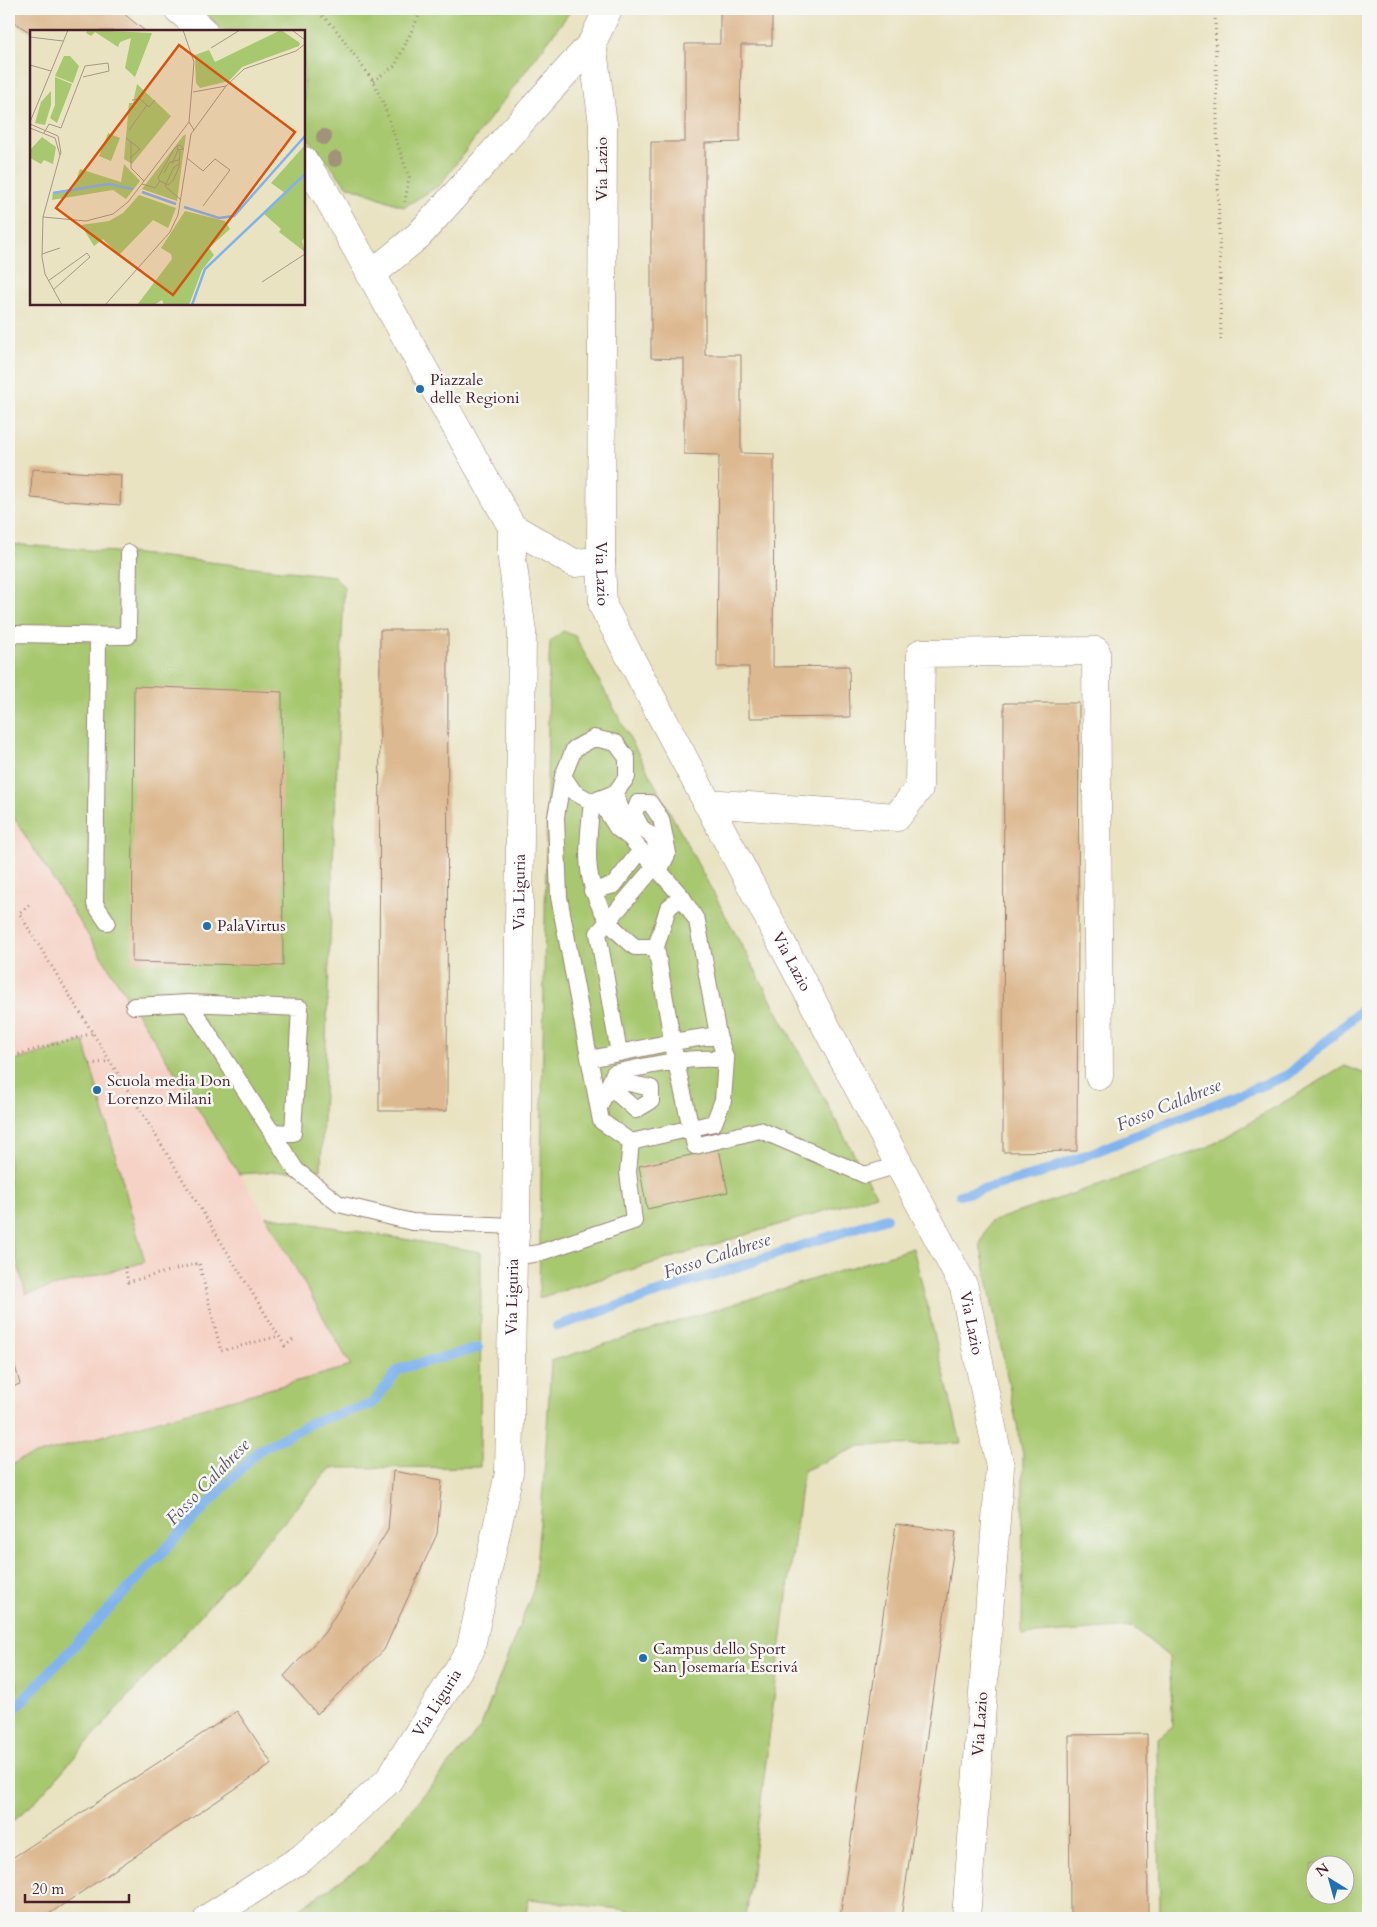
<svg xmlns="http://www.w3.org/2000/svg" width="1377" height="1927" font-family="Cardo,serif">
	<rect width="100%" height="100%" fill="#f6f6f2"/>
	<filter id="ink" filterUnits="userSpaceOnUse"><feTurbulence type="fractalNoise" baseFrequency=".02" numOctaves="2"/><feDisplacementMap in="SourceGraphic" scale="10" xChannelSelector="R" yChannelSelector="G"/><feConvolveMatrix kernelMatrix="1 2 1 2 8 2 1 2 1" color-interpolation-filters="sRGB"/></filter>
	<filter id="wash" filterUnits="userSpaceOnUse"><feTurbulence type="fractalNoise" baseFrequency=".0096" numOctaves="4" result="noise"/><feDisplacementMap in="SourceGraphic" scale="20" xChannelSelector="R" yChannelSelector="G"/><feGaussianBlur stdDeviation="1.12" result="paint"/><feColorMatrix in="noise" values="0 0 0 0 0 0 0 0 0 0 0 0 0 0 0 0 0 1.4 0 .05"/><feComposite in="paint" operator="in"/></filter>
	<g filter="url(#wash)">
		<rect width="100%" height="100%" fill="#e9e3c2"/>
		<path fill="#f6d1c5" d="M9,810L266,1216L351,1366L21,1459L9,1467Z"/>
		<path fill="#a8c870" stroke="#79744e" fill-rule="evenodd" d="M203,9H572L440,185L404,207L346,185L304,133V31H222Z
			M9,544L129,553L334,576L344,587L321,1169L239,1174L9,810Z
			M563,631L575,636L876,1195L539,1298L549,661L550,642Z
			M84,1041L145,1262L26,1294L9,1232V1062Z
			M1345,1066L1368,1075V1918H1160L1158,1738L1173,1726L1169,1657L1133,1627L1022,1635L1023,1455L980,1244L990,1222L1206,1148ZM1314,1864H1344V1894H1314Z
			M266,1216L481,1252L480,1467L331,1468L33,1804L9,1824V1698L18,1689L9,1660V1467L21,1459L351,1366Z
			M913,1248L961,1443L860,1446L803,1471L746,1918H698L529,1899L525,1918H296L289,1916L367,1862L480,1728L534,1588L544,1477L551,1361Z"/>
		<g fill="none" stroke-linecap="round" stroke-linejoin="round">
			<path stroke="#80b3ed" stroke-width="10" d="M960,1195L1039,1174L1288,1075L1368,1004
				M557,1326L886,1218
				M9,1715L258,1451L313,1422L372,1404L399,1369L478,1348"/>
		</g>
		<g id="blocks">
			<path fill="#ddb991" d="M9,9H118L145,31H31V33L9,19Z
				M720,9H772V45H741L740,142L705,143V355H741V453L774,454L773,667L849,666L850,717L749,718V667H717L719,455L684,454V359L651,358V142H685V44H720Z
				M32,469L121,475L120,505L31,498Z
				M380,630H448L447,1111H379Z
				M134,686L282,692L283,966L132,962Z
				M1004,703H1079L1077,1151L1003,1152Z
				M719,1149L728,1192L647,1209L639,1166Z
				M9,1344L20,1384L9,1388Z
				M393,1471L442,1480L437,1534L384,1650L317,1714L284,1676L325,1632L388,1530Z
				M896,1524L956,1532L901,1918H840Z
				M237,1711L272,1764L43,1918H9V1860Z
				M1147,1734L1148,1918H1070L1069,1735Z"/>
		</g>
	</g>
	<g filter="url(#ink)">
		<use href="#blocks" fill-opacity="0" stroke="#9a8176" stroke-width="1"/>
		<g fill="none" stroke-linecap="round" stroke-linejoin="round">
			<defs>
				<path id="service" d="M98,637L95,904L107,922
					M9,639L15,634L128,636L129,553
					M563,776L574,792L592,802L615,793L627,777V758L616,743L594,738L574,749L563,776L556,817L559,897L601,1121L631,1142L714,1123L723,1100L726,1060L718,1035L697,921L682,897L632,840L615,793
					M599,799L617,828L629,837
					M592,802C587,845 582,882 608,920C614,930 626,939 635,947H656
					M652,863L658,852L654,838L641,827L634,814L638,803H650L661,819L668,853L659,871
					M592,891L614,885L641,850
					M682,897L668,908L656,947L676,1062L695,1146L760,1130L865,1175L898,1165
					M189,1003L296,1170L339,1204L412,1222L516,1226
					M134,1006L189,1003L300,1008L293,1133L272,1132
					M619,1053L598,933L655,866
					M590,1059L672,1042L718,1035
					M619,1081L651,1088V1101L636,1110L619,1095V1072
					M599,1108L614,1073C649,1066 690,1055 726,1060
					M513,1257L539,1253L634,1221L628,1172L631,1142"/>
				<g id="minor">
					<path d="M178,9L203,31"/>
					<path id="s1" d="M608,9L592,43L603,124L601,561L603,606L964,1287L1000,1467L966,1918"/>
					<path d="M304,161L326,194L512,527"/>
					<path d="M371,275L419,235L592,43"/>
					<path d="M707,803L897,817L919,788L921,653L1096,651L1099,1076"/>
					<path id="s2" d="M208,1918L302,1858L388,1781L470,1651L509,1473L513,1257L516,1226L522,632L512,559V527L574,563L601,561"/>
				</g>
			</defs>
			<use href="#service" stroke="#9a8176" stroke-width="18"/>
			<use href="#minor" stroke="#9a8176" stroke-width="29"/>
			<path stroke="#9a8176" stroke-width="3" stroke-dasharray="1 4" stroke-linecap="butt" d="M315,9L334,27L373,81L382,100L409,177L405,202
				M1215,9L1221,341
				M373,81L395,66L422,9
				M29,905L19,913L285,1346L294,1339
				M9,1057L93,1033
				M90,1064L110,1061
				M125,1267L128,1282L199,1263L221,1351L279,1336"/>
			<use href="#service" stroke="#fff" stroke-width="16"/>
			<use href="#minor" stroke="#fff" stroke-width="28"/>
		</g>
		<g fill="#a1937a">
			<circle cx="324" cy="137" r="8"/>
			<circle cx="335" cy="159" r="8"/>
		</g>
	</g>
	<g fill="#1f6fb2" stroke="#f6f6f2" stroke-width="2">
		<circle cx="420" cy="389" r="5"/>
		<circle cx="207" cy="926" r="5"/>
		<circle cx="97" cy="1090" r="5"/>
		<circle cx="643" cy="1658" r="5"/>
	</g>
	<g text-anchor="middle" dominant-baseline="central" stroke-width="5" stroke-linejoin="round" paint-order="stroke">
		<g font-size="16" fill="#4a1f2b" stroke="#f6f6f2">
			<text transform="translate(602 169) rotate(-90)">Via Lazio</text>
			<text stroke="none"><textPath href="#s1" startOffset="569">Via Lazio</textPath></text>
			<text stroke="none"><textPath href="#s2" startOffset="1144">Via Liguria</textPath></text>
			<text stroke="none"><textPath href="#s1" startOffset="1004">Via Lazio</textPath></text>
			<text stroke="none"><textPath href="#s2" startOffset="739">Via Liguria</textPath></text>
			<text stroke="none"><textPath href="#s1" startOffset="1409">Via Lazio</textPath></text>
			<text stroke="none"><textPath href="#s2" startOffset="319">Via Liguria</textPath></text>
			<text transform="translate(980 1724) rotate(-86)">Via Lazio</text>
		</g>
		<g font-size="16" fill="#4a1f2b" stroke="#f6f6f2" text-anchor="start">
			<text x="430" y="380">Piazzale<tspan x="430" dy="18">delle Regioni</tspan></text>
			<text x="217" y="926">PalaVirtus</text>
			<text x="107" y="1081">Scuola media Don<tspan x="107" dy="18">Lorenzo Milani</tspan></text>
			<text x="653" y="1649">Campus dello Sport<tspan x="653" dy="18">San Josemaría Escrivá</tspan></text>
		</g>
		<g font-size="18" font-style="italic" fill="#5d536f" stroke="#f6f6f2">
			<text transform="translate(1169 1105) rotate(-22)">Fosso Calabrese</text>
			<text transform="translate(717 1256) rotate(-18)">Fosso Calabrese</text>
			<text transform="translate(208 1482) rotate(-46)">Fosso Calabrese</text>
		</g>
	</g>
	<g transform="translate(30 30)">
		<rect width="275" height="275" fill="#e9e3c2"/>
		<path d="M58,0L122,3L105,47L95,38L101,8L90,12L88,17L65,2L61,6L56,3ZM251,0L270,13L269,16L212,37L199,51L170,58L166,53L165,25L179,20L185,32ZM34,26H40L49,36L43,53L25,46ZM25,47L42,54L27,93L20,88L25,75ZM107,54L141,86L102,134L94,129L99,73H103ZM21,61V75L15,95L5,93L11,72ZM78,103L90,108L81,131L69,126ZM156,104L147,171L112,159L153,106ZM12,107L26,117L23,134L14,130L11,134L0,128V120ZM275,115V207L272,211L275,222L249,202L251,199L234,184L255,163L241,153ZM94,134L110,151L96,169L83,160L22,170L23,162L43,159L50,139L91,152ZM109,165L146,178L138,198L123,190L89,225L73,209L64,216L51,195L79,191L93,183ZM155,181L195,191L200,199L179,218L184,225L172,240L159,275H134L132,270L124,275H107L142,229L141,224L131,218Z" fill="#a8c870"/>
		<path fill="none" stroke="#80b3ed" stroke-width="2.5" d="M112,162L146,174M23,163L78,154L103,159M154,177L189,188L204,186L275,106M162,275L175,239L275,144"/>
		<path fill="none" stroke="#a99586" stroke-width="1" d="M153,0L164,32L159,92M262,0L275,10M0,7L33,11M181,18L210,0M0,35L21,41M163,62L196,56M102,70L110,69L119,77L125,70M0,92L38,0M0,94L28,106L31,123L30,125L25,108L0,98M99,100L117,75M14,103L19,94L31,98L55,36L78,33L79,41L53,47M96,108L110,119L100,128M101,112V138L114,151M147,116L148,120L154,119L150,115L147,116L144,119L128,148L130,151L138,155L143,151L149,137L150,121M30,125L13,187L12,227L15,244L32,275M157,128L173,141L185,129L200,140L173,176M142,134L148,120M149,134L144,137L135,156L151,170M134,143L140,132L149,130M112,154L125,158L130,151M13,187L56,191L83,184L98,172L159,92L164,100M12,224L30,218M18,251L57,223L60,227L23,260M232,252L275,224M75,275L140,202L148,185L161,104L196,56L214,39L266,21L275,14"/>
		<path fill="#d8530f" fill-opacity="0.15" stroke="#d8530f" stroke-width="2.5" d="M149,15L265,102L143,265L26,178Z"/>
		<rect width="275" height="275" fill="none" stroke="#4a1f2b" stroke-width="2.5"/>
	</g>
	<rect width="1377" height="1927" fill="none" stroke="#f6f6f2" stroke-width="30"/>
	<g transform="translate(1330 1880) rotate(323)"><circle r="24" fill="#f6f6f2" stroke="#b1a0a2"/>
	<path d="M0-4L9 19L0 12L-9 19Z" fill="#1f6fb2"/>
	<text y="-8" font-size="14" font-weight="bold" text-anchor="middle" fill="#4a1f2b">N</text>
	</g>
	<path d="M25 1894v8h104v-8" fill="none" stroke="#4a1f2b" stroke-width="2.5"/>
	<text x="32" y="1894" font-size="15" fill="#4a1f2b" stroke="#f6f6f2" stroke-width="4" paint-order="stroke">20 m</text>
</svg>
